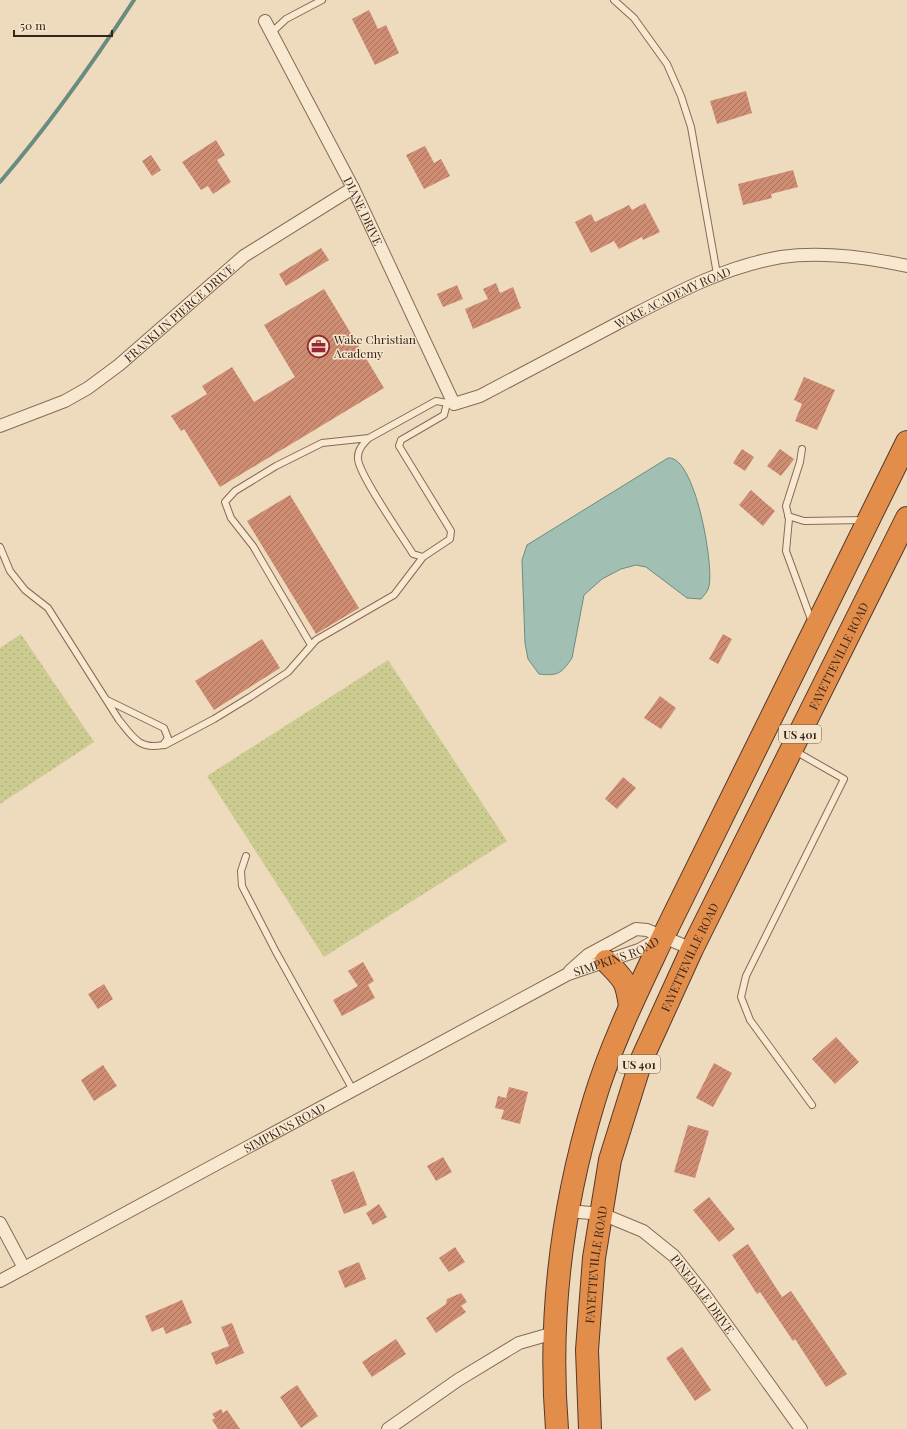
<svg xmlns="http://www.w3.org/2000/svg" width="907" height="1429" font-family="'Playfair Display',serif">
	<defs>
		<pattern id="park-dots" width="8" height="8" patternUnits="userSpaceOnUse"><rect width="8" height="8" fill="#cccc91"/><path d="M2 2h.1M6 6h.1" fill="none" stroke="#b0af7c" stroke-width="1.8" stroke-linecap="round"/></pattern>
		<pattern id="building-hatch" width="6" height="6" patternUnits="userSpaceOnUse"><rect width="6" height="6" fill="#ce8d72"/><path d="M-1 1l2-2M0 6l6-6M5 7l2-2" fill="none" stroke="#a8735d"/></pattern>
	</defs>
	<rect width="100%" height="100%" fill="#eedabd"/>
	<path fill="url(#park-dots)" d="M21,634L94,742L0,804V648Z
		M388,660L507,841L324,957L207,776Z"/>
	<path fill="#a1c0b3" stroke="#688d80" d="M668,458C695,455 714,565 709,586C708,592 704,595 701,599L687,598L646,567L636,565L621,569L602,579L584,595L572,658C561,674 558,676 539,674L528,659L525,643L522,560L527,545Z"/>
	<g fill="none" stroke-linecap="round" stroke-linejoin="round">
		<path stroke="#688d80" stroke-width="4" d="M0,182C49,125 93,63 134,0"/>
	</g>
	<path fill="url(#building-hatch)" d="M369,10L378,29L386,25L399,53L375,65L352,19Z
		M746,91L752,113L717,124L710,101Z
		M216,140L225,155L217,160L231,182L213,194L208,186L201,190L182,162Z
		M425,146L434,163L441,159L450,176L424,189L406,155Z
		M151,155L161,170L152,176L142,161Z
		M793,170L798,187L771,194L772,198L743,205L738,184Z
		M645,203L660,232L643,240L642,237L619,249L614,241L591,253L575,222L591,214L595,222L629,205L632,210Z
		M321,248L329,260L286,286L279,274Z
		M496,283L500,293L513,287L521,308L473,329L465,309L488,299L483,289Z
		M457,285L463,299L443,307L437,294Z
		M324,289L384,388L220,487L184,429L181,431L171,416L207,394L202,386L232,367L254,402L295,377L264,325Z
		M804,377L835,390L817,430L795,421L802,404L794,400Z
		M742,449L754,457L745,471L733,463Z
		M780,449L794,459L781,476L767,466Z
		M751,490L775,511L763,526L739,505Z
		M290,495L359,608L316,634L247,521Z
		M723,634L732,639L718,664L709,659Z
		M262,639L280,668L214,710L195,681Z
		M660,696L676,708L661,729L644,718Z
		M623,777L636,788L617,809L605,799Z
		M363,962L374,981L368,985L375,998L342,1016L333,1000L358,986L348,971Z
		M104,984L113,999L98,1009L88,994Z
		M836,1037L859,1062L835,1084L812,1059Z
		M714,1063L732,1073L713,1107L696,1098Z
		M103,1065L117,1086L94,1101L81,1080Z
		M509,1087L528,1092L520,1124L501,1119L504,1110L495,1108L498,1096L506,1098Z
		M688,1125L709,1131L695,1178L674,1172Z
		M443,1157L452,1172L436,1181L427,1166Z
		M354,1171L367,1205L344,1214L331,1180Z
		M709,1197L735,1229L719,1242L693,1210Z
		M379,1204L387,1217L373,1225L366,1213Z
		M748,1244L782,1297L791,1291L847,1374L826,1387L795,1339L793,1341L760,1292L757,1294L732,1255Z
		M455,1247L465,1262L449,1272L439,1258Z
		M359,1262L366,1279L345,1288L338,1271Z
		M461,1293L467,1302L461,1306L466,1312L436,1333L426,1318L446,1304L447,1299Z
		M182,1300L192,1323L166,1334L163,1327L152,1332L145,1316Z
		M232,1323L244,1353L216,1365L211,1353L229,1346L221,1327Z
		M396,1339L406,1354L372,1377L362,1362Z
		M682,1347L711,1390L695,1401L666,1358Z
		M297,1385L318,1416L301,1428L280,1397Z
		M221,1409L223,1413L227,1410L240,1429H218L212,1420L215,1418L212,1414Z"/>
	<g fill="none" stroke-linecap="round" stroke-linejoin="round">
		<defs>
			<path id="lane" d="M614,0L634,18L667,64L681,96L691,127L717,274
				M271,33L286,19L322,0
				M369,438C363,444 357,450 358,459C359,475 402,536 413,554L423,557L450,539L451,531L399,446L401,440L444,415L447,403
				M802,449L800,462L786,506L789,519L786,551L812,622
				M788,516L804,521L864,520
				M0,547L10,571L25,590L48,608L119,720C133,737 139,750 163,745L168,738L164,728L107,700
				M311,645L253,546L231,518L225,502L235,491L276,466L322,443L369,438L436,401L454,404
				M165,745L214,719L250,697L288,672L316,640L394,595L423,557
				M795,751L844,779L746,976L741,997L750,1020L812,1105
				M246,856L241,871L242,886L276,952L353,1090"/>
			<g id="street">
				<path id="s1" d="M265,21L353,188L454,404L480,396C527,371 575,346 622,321C674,294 723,267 781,257C823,251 866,257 907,266"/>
				<path id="s2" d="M0,426L65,401L88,388L119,365L244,256L353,188"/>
				<path d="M570,971L588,955L636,929L647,930L692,949"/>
				<path id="s3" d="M568,1211L602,1214L643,1231L674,1256L705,1295L801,1429"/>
				<path d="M0,1223L24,1268"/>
				<path id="s4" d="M0,1281L568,974L639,950L660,938"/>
				<path d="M388,1429L458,1380L519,1343L554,1333"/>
			</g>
			<g id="highway">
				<path d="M606,961C624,980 626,979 630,1006"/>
				<path d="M557,1429C548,1318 562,1207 594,1101C611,1044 638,990 663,937L907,442"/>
				<path id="s5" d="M590,1429L587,1350L594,1258L610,1160L641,1061L692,949L907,518"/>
			</g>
		</defs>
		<use href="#lane" stroke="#876a56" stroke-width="8"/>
		<use href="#street" stroke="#876a56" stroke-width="14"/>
		<use href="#highway" stroke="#54392b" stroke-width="24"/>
		<use href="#lane" stroke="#f9e8d0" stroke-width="6"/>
		<use href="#street" stroke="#f9e8d0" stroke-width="12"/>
		<use href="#highway" stroke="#e28d4a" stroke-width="22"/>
	</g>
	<defs>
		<symbol id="office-ring" viewBox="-11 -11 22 22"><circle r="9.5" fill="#f6e5cd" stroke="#972533" stroke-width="1.5"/><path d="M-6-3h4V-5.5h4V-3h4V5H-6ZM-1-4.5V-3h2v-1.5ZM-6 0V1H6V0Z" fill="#972533"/></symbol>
	</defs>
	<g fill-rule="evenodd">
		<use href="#office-ring" x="306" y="334" width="25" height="25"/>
	</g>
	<g text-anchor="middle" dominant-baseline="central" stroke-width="3" stroke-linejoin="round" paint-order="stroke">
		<g fill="#f6e5cd" stroke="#6f5f50" stroke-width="1">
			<rect x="779" y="725" width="42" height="18" rx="3"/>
			<rect x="618" y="1055" width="42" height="18" rx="3"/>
		</g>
		<g font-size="11" font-weight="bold" fill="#35251b">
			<text x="800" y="734">US 401</text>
			<text x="639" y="1064">US 401</text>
		</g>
		<g font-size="12" fill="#35251b" stroke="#f6e5cd">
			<text stroke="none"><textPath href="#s1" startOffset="214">DIANE DRIVE</textPath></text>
			<text stroke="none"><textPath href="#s1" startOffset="671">WAKE ACADEMY ROAD</textPath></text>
			<text stroke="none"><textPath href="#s2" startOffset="214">FRANKLIN PIERCE DRIVE</textPath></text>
			<text stroke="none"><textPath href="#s5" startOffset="825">FAYETTEVILLE ROAD</textPath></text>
			<text stroke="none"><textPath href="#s4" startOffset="697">SIMPKINS ROAD</textPath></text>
			<text stroke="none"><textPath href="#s5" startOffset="489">FAYETTEVILLE ROAD</textPath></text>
			<text stroke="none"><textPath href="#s4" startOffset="323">SIMPKINS ROAD</textPath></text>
			<text stroke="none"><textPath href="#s5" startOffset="165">FAYETTEVILLE ROAD</textPath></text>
			<text stroke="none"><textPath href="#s3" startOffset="166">PINEDALE DRIVE</textPath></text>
		</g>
		<g font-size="12" fill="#35251b" stroke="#f6e5cd" text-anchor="start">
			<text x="334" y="339">Wake Christian<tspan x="334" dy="14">Academy</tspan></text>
		</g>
	</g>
	<path d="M14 30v6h98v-6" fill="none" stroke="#35251b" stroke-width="2"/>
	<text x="20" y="30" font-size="12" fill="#35251b" stroke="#f6e5cd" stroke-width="3" paint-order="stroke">50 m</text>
</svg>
